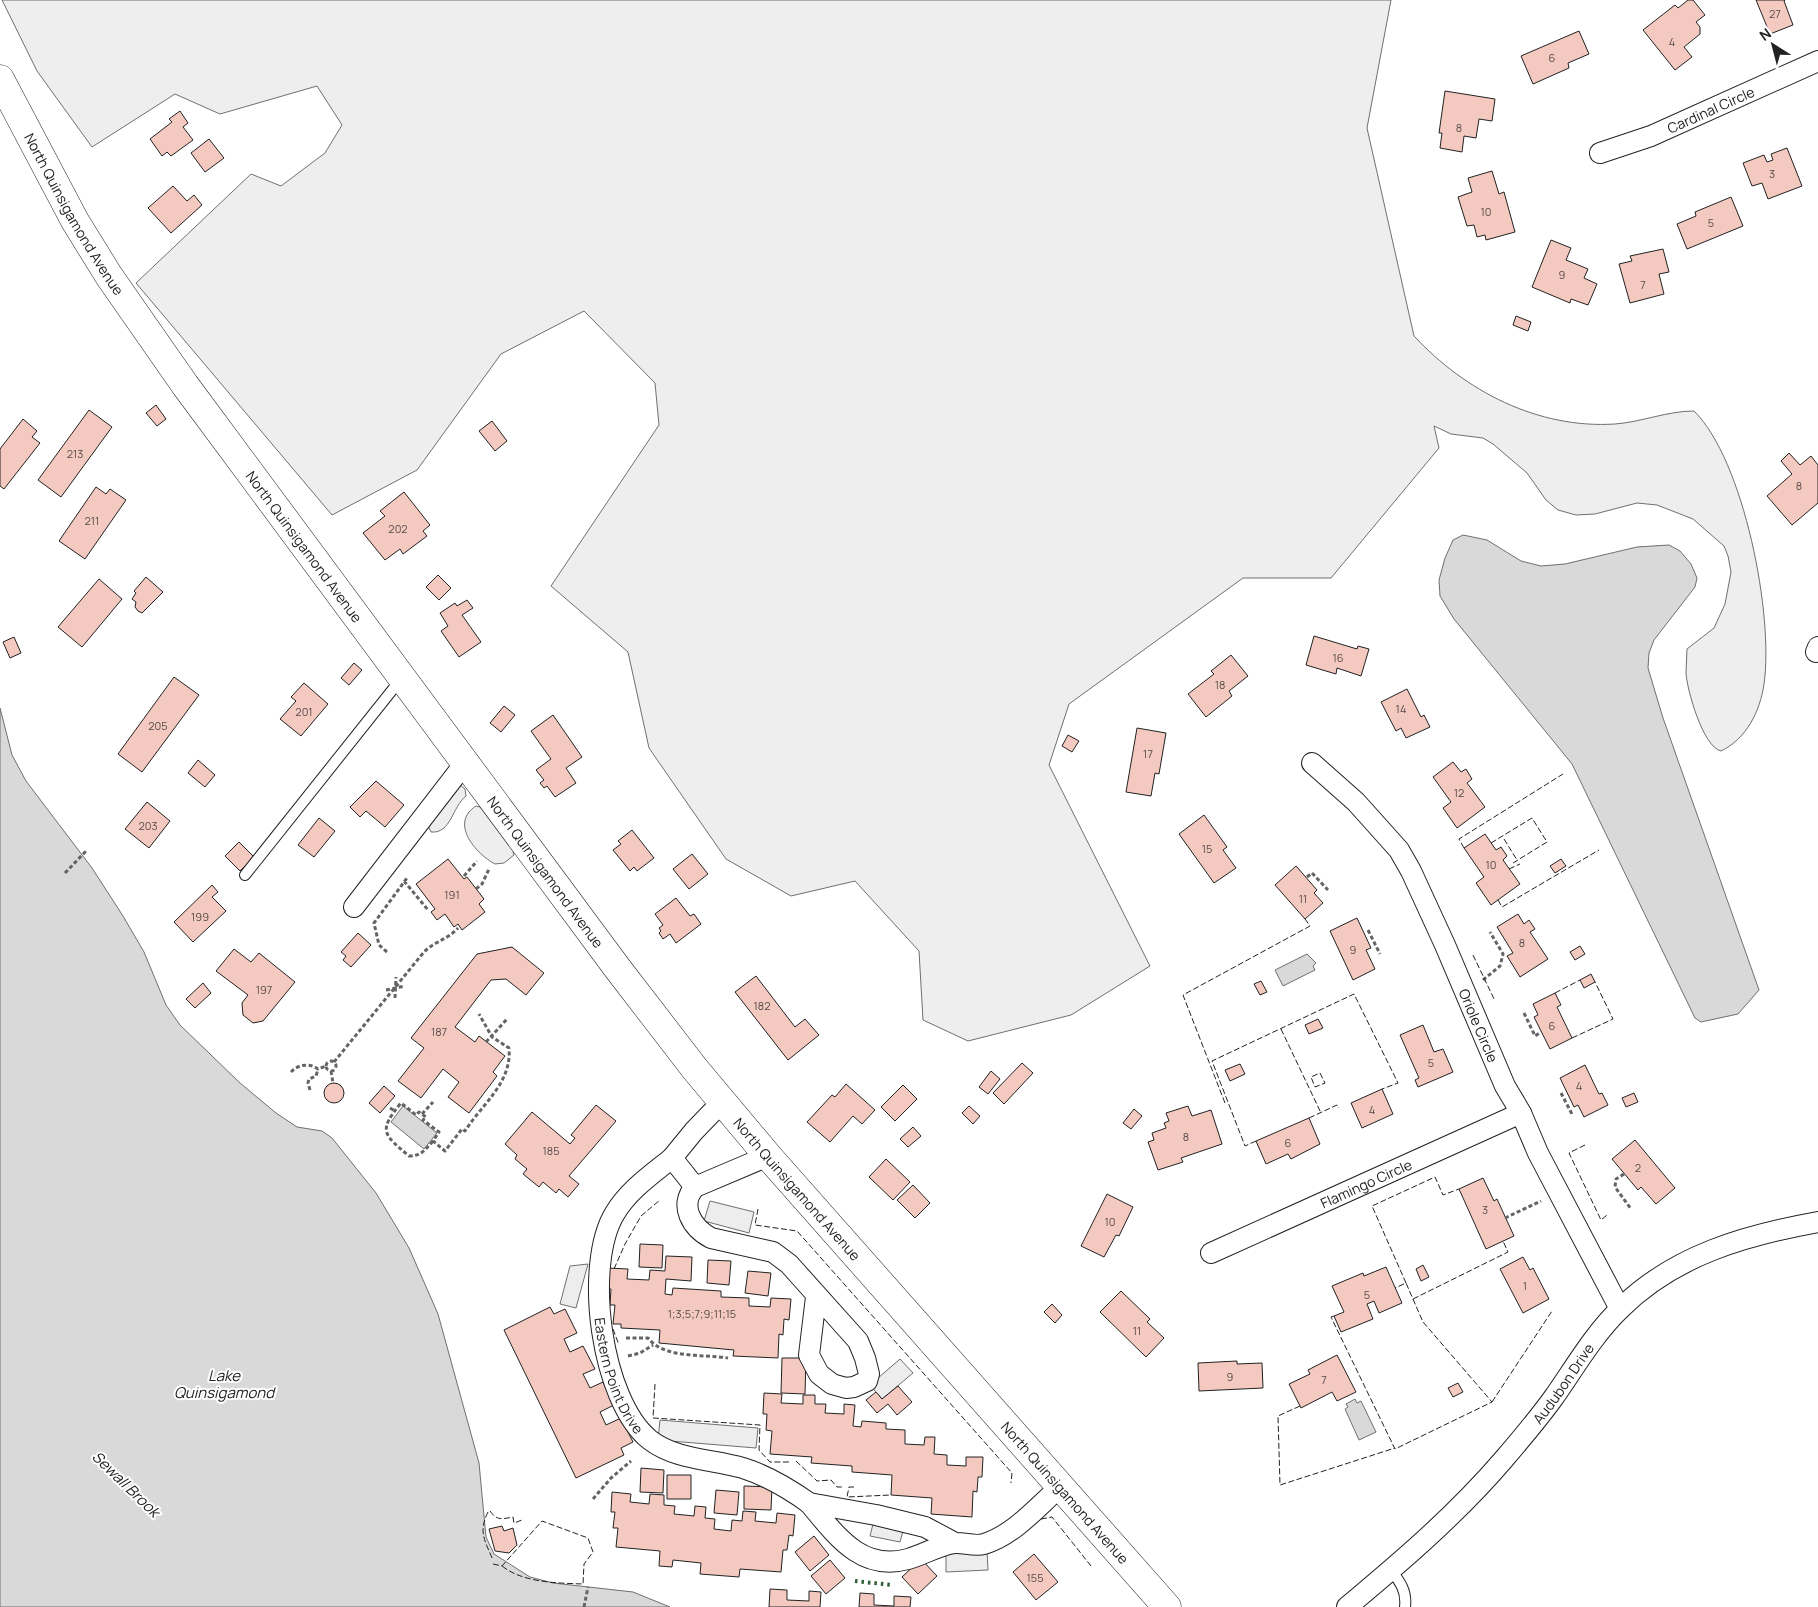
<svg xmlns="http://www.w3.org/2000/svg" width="1818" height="1607" font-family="Manrope,sans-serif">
	<rect width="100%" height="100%" fill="#fff"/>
	<path fill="#eee" stroke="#6f6f6f" d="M2,0H1391L1367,128L1414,336C1465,391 1538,429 1615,424C1642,422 1667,411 1694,411C1744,460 1774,616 1764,684C1760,712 1746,739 1721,751C1703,747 1687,690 1686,673C1686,665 1687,657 1687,649L1714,628L1725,604L1731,572L1728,556L1724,546L1693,519L1657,505L1637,503L1595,514L1576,515L1558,510L1546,500L1527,473L1493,444L1483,438L1451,434L1434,426L1439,448L1331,578H1243L1069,704L1049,765L1150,966L1071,1015L968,1041L923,1020L919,951L855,881L791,896L726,859L649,748L628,652L551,586L659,425L655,383L584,311L501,354L417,470L332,515L136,283L251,174L281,186L325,153L342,125L317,86L220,114L175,94L92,147L37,71Z
		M459,784L465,789L466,796C452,807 451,834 431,832L428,826Z
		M476,806L480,807L513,851L514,855L504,863L495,864C476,854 449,823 476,806Z"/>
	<path fill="#ededed" stroke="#6f6f6f" d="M710,1201L754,1212L749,1233L704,1221Z
		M588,1264L576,1308L560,1304L570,1266Z
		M900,1359L913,1373L882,1399L870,1385Z
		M660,1420L758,1428L756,1448L658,1440Z
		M874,1520L904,1527L900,1542L870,1536Z
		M987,1550L988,1570L946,1572V1552Z"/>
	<path fill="#d9d9d9" stroke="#6f6f6f" d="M1463,535L1487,540L1521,561L1541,566L1565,564L1637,547L1669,545L1680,551L1691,564L1697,578L1695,587L1654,640L1649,653L1648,668L1663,718L1759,990L1738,1014L1701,1022L1695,1018L1572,764L1454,619L1440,596L1439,580L1445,558L1453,540Z
		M0,708L12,755L26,781L92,868L123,916L144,952L166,1005L180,1025L240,1083L276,1113L297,1127L322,1131L332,1138L376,1193L409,1248L438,1314L479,1463L486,1537L494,1554L530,1577L553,1583L633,1592L670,1607H0Z
		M1307,954L1316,963L1313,966L1315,970L1283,986L1275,970Z
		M403,1106L437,1133L424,1149L391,1122Z
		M1355,1399L1357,1403L1361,1401L1376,1432L1359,1440L1345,1409L1348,1407L1346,1404Z"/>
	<path fill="#f3c9c0" stroke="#222" d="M1688,0H1693L1705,15L1696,22L1700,27V34L1684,47L1692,57L1675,70L1643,30L1675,5L1678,8Z
		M1756,0H1785L1784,1L1793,25L1770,34Z
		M1579,31L1589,54L1568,63L1569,68L1533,84L1521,56Z
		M1445,91L1495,99L1492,121L1479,119L1476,138L1464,136L1462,152L1440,148L1442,133H1439Z
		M180,111L188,123L183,127L193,140L171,156L167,152L162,156L150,139L172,122L169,119Z
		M209,139L224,158L205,172L191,153Z
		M1787,148L1802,186L1768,199L1762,183L1752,186L1743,163L1764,155L1767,162L1773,160L1771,154Z
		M1492,171L1499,194L1504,192L1515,232L1486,240L1485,235L1477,237L1474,225L1467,226L1458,197L1472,192L1468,178Z
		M173,186L187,201L194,195L202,205L171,233L148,208Z
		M1731,197L1743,226L1687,249L1677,224L1696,216L1695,212Z
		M1551,240L1571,248L1566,260L1588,269L1584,278L1597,284L1588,305L1571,299L1570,303L1532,287Z
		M1663,249L1669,272L1659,274L1664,294L1630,303L1619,264L1632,261L1630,256Z
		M1516,316L1531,322L1528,331L1513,325Z
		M156,405L166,419L157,426L146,413Z
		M89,410L112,427L61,497L38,480Z
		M23,419L37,431L32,437L40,443L4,489L0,486V449Z
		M492,421L507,441L495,451L479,431Z
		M1789,453L1800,465L1811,456L1818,465V503L1792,525L1767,496L1792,474L1781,461Z
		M96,487L106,494L110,489L126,500L85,559L59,541Z
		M404,492L430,525L423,531L427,536L403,554L400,549L385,560L363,533L385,516L380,511Z
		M438,575L451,588L439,600L426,587Z
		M146,577L163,592L142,613L138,611L135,607L136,602L132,599L136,593L134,591Z
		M99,579L122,599L82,647L58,627Z
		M467,600L473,608L462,615L481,642L459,657L441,631L448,626L440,613L455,603L457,606Z
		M1314,636L1357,649L1358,646L1369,649L1361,676L1337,668L1336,674L1306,665Z
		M14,637L21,653L10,658L3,642Z
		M1231,655L1248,676L1229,691L1232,696L1206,717L1188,694L1214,674L1211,671Z
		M354,663L362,670L349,685L341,678Z
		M174,677L199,695L142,772L118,754Z
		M304,683L328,704L301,736L280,719L296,701L291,697Z
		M1407,689L1421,717L1424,715L1430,727L1406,738L1401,728L1396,731L1381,702Z
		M504,706L515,715L501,732L490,723Z
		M553,715L582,757L566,768L576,783L555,797L547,786L544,788L540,783L544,780L536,770L551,759L531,731Z
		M1137,728L1166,733L1159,774L1155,773L1151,796L1126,792Z
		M1068,735L1079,741L1072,752L1062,746Z
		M198,760L215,775L205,787L188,773Z
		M1453,762L1461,772L1466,769L1472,779L1467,783L1485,807L1457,828L1443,808L1451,802L1433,777Z
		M376,781L404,805L385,827L366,811L360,817L350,807Z
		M147,802L170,821L149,848L125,829Z
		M1204,815L1227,847L1223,850L1236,868L1214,883L1179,834Z
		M319,818L335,831L314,857L298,845Z
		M632,830L654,858L637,871L634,867L630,871L613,850L621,844L618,841Z
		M1485,834L1496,850L1501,847L1507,856L1503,860L1520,884L1491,905L1476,883L1484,877L1464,848Z
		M239,842L254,857L240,871L225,856Z
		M692,854L708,874L689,889L673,869Z
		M448,859L464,879L467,877L484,899L479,904L485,912L462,930L458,924L454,927L445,914L437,920L431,912L435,909L416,884Z
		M1561,859L1566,866L1555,873L1550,866Z
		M1296,866L1317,890L1314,893L1323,903L1305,919L1275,885Z
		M212,885L218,892L212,897L226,911L193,942L174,922Z
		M676,898L690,916L694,914L701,924L676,943L670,934L663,939L659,933L661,931L659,928L663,925L655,914Z
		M1518,914L1524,924L1529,920L1535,929L1530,932L1548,959L1520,977L1507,956L1513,953L1497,927Z
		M1357,918L1371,948L1366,950L1375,969L1353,980L1330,931Z
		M358,933L371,945L351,967L343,960L346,956L341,952Z
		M1580,946L1585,954L1575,960L1570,952Z
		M512,947L544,973L526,995L506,979L491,980L455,1027L475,1042L479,1036L505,1056L493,1072L497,1076L469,1113L448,1097L459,1082L443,1069L421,1098L398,1081L424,1048L411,1038L477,954Z
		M234,949L251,962L259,953L295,982L263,1021L253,1023L243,1015L242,1003L248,995L216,971Z
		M1591,974L1595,982L1584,988L1580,980Z
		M756,976L795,1027L805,1019L819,1035L788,1060L735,992Z
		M1261,981L1267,992L1260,995L1254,984Z
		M203,983L211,993L195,1008L186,999Z
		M1555,993L1561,1005L1557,1007L1572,1038L1550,1049L1534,1017L1538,1015L1533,1004Z
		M1318,1019L1323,1028L1309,1034L1305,1025Z
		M1423,1025L1434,1052L1443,1049L1453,1072L1418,1087L1415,1080L1419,1078L1400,1035Z
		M1022,1063L1033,1073L1004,1104L993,1093Z
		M1240,1064L1245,1074L1230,1081L1225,1070Z
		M1585,1065L1599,1094L1602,1093L1608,1105L1584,1117L1578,1105L1574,1107L1560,1078Z
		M991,1071L1000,1079L988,1094L979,1087Z
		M324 1093a10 10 0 1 1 20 0a10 10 0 1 1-20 0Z
		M846,1084L875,1110L862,1124L853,1116L830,1142L807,1122L832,1095L835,1097Z
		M903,1085L917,1099L895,1121L881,1107Z
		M384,1086L395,1096L380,1113L369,1103Z
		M1382,1089L1393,1114L1362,1128L1351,1103Z
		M1634,1093L1638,1102L1626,1107L1622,1098Z
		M596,1105L616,1121L569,1176L579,1184L568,1197L559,1189L556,1193L543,1182L539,1187L523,1174L527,1169L515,1159L517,1155L505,1144L532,1112L570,1144L575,1138L571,1135Z
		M969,1106L980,1116L973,1124L962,1113Z
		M1188,1106L1192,1116L1211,1110L1222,1144L1181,1158L1183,1162L1158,1170L1148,1142L1154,1140L1152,1133L1166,1128L1164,1123L1169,1121L1166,1113Z
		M1134,1109L1142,1116L1131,1129L1123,1123Z
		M1309,1118L1320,1144L1291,1159L1288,1154L1266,1164L1256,1141Z
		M913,1127L921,1136L908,1147L900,1139Z
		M1635,1140L1675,1188L1656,1204L1641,1187L1638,1190L1612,1159Z
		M886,1159L910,1182L893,1200L869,1177Z
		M1483,1178L1494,1201L1497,1199L1514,1236L1486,1249L1459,1189Z
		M913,1185L930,1203L915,1218L897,1200Z
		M1107,1194L1133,1207L1119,1236L1116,1235L1104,1257L1081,1246Z
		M640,1244L663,1245L662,1268L639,1267Z
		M666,1256L692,1257L691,1281L666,1279L665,1294L672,1295L673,1288L721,1291V1297L749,1298V1306L770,1307L771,1298L791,1299L789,1320L784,1319L783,1335L779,1334L778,1358L733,1356L734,1350L659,1343L660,1330L621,1328V1324H613L615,1305H610L611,1289H607L608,1268L628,1269L627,1279L649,1280L650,1270L665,1271Z
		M1523,1257L1530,1270L1533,1268L1549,1299L1523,1313L1500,1269Z
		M708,1260L731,1261L729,1285L707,1283Z
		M1423,1265L1429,1277L1421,1281L1416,1269Z
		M1386,1267L1402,1303L1379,1313L1374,1301L1367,1304L1373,1319L1341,1332L1334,1316L1344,1312L1332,1286L1363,1273L1364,1276Z
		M748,1271L771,1273L768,1296L745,1293Z
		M1121,1291L1150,1319L1147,1322L1164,1338L1146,1357L1100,1312Z
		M1052,1304L1062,1315L1055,1323L1044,1312Z
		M550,1307L554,1314L565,1309L577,1333L564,1339L570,1352L583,1346L595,1369L583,1374L590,1388L603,1382L614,1405L600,1412L606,1425L621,1418L633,1442L621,1448L624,1455L576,1478L504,1330Z
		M1337,1355L1356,1392L1337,1401L1332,1392L1301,1408L1289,1384L1310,1374L1308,1370Z
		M782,1358H806L805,1394L781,1393Z
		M1237,1361V1364L1262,1363L1263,1388L1199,1391L1198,1363Z
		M1458,1383L1463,1392L1453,1397L1448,1388Z
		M898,1386L912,1402L897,1415L888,1404L877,1413L866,1400L876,1392L882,1399Z
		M764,1393L782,1394L781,1403L803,1404V1395H815V1404H826L825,1413L844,1414V1404L855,1405L853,1426L861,1427L862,1421L886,1423V1429L905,1430V1444L924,1445L925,1437H935L934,1454L947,1455V1465L966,1466V1457H983L982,1477H978L977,1492L973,1491L972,1517L931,1514L932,1498L891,1495L892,1475L852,1472V1466L811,1463L812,1457L770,1454L772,1431L766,1430L767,1414H763Z
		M641,1468L664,1470L663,1493L640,1492Z
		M667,1475H691V1499H667Z
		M744,1486L772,1487L771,1510L744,1509Z
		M716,1490L739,1492L737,1515L714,1513Z
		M612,1492L631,1494L630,1502L649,1504L650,1494L664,1495V1505L675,1506L674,1514L694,1516L695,1506L706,1507L705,1518L715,1519L714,1529L731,1531L732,1520L742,1521L743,1511L756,1512L755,1521L776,1523L777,1513L795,1515L793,1536L789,1535L787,1550H783L781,1572L740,1569L739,1577L700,1574L701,1563L673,1560L672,1567L659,1566L660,1551L616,1547L618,1528H613L615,1512H611Z
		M502,1526L504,1531L513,1528L517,1545L509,1553L495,1551L489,1529Z
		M814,1536L829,1555L810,1571L795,1552Z
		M1034,1554L1058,1582L1036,1600L1013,1572Z
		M921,1559L937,1576L918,1594L902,1577Z
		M830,1560L845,1578L826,1594L811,1576Z
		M770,1589L787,1590V1600L809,1601V1591L821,1592L820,1607H769Z
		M860,1593L874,1594V1605L894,1606V1596L911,1597L910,1607H859Z"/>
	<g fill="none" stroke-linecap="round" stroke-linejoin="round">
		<defs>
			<path id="lane" d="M245,875L401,679
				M1391,1570C1400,1582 1407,1591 1405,1607"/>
			<g id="street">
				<path id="s1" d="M1600,153L1651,136L1818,61"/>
				<path d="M1816,652L1818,647"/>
				<path id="s2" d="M1312,763L1356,802L1399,850L1411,871L1445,945L1505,1086L1521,1113L1538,1153L1620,1309"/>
				<path d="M354,907L465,763"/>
				<path d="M768,1156L695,1187C678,1205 692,1228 711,1238L773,1252L789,1264L858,1341L865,1358L869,1374L867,1381L854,1387L846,1388L832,1384L819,1374L809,1355L816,1297"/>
				<path d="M672,1158L694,1131L722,1102"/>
				<path id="s3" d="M695,1187L672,1158C651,1175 629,1190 615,1213C583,1265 601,1401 650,1440C676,1460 712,1459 743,1468C768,1476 788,1488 809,1503"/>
				<path id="s4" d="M1211,1253L1521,1113"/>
				<path d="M955,1543L925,1527L876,1515L809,1503C836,1535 861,1572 908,1559C923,1555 939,1545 954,1543C964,1542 974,1547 984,1544C1014,1535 1038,1506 1060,1487"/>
				<path id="s5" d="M1347,1607C1402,1561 1457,1514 1504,1459C1521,1439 1539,1418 1554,1397C1575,1367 1594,1334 1620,1309C1674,1255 1746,1235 1818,1222"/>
			</g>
			<g id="secondary">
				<path id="s6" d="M0,79L75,221L109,276L185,385L618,969L695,1069L768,1156L1167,1607"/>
			</g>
		</defs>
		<use href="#lane" stroke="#222" stroke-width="12"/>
		<use href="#street" stroke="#222" stroke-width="22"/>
		<use href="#secondary" stroke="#222" stroke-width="29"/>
		<path stroke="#646464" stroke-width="3" stroke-dasharray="4 2.5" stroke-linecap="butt" d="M65,873L87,850
			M464,876L477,861
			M1307,877L1312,873L1328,890
			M404,881L428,910
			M476,889L482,884L489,869
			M1368,930L1380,954
			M387,952L379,945L374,923L407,878
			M1483,980L1500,966L1503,954L1490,932
			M386,990L405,986
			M395,998L396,977
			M1524,1013L1535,1036L1541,1032
			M486,1042L508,1018
			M326 1066a5 5 0 1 1 10 0a5 5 0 1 1-10 0Z
			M334,1062L424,952C435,941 447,940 458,928
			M331,1071L333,1083
			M291,1072C298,1064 310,1063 318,1069L326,1066
			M310,1090L308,1083L309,1079L316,1076L318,1069
			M1561,1093L1573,1116
			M390,1108L395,1111
			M422,1114L433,1102
			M433,1141C425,1150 421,1156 409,1156C383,1134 378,1131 401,1103L416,1115L419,1112L426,1117L423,1120L439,1132L433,1141L445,1151L462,1129L465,1131C482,1104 512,1083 509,1048L492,1037L479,1014
			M1624,1174L1616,1179L1615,1187L1631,1209
			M1505,1218L1541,1201
			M626,1338H648C664,1359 703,1354 728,1358
			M628,1356L640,1353L653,1345
			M593,1499L611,1478L631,1461
			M584,1607L588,1587"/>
		<use href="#lane" stroke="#fff" stroke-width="10"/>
		<use href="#street" stroke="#fff" stroke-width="20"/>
		<use href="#secondary" stroke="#fff" stroke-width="28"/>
		<path stroke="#2f5e38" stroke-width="4" stroke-dasharray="2.5 4" stroke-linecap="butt" d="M855,1581L892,1585"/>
		<path stroke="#222" stroke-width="1" stroke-dasharray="6 2.5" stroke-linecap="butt" d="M1504,839L1517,860
			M1491,843L1532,818L1547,842L1513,863
			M1464,848L1459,839L1563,774
			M1509,869L1520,864
			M1498,900L1502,907L1599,850
			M1473,955L1495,1001
			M1555,993L1580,980
			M1281,1029L1321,1113
			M1572,1038L1613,1019L1595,982
			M1320,1073L1325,1083L1315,1087L1311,1077Z
			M1225,1103L1183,995L1310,926L1305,919
			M1309,1118L1337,1105L1339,1108
			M1256,1141L1245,1146L1212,1061L1354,994L1398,1083L1382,1089
			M1585,1145L1569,1153L1601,1220L1607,1215
			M758,1209L755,1225L797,1231L1012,1473L1011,1483
			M614,1269L625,1244L641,1216L660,1200
			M1406,1283L1372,1206L1435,1177L1443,1195L1459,1189
			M1413,1299L1508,1252L1503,1241
			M1334,1316L1331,1317L1395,1449L1492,1402L1423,1322L1406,1283L1395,1288
			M613,1329L619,1345
			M655,1384L653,1418L760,1425L759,1450L770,1462H791
			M1492,1402L1552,1311
			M1300,1406L1278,1416L1280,1485L1395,1448
			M796,1461L817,1481L831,1480L837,1487H844
			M854,1487H849L847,1497L891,1495
			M490,1511C497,1521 502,1519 513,1517L514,1523L522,1520
			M488,1512C478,1532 485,1541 493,1560
			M1041,1519L1052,1517L1091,1566
			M493,1564L502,1566L542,1521L588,1538L593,1552L584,1564L583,1584C558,1583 523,1583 502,1566"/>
	</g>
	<g text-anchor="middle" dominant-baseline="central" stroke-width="4" stroke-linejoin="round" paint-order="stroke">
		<g font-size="11" fill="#564c4a">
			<text x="1775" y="13">27</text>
			<text x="1672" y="41">4</text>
			<text x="1552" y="57">6</text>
			<text x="1459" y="127">8</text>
			<text x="1772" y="173">3</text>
			<text x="1486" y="211">10</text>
			<text x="1711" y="222">5</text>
			<text x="1562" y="274">9</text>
			<text x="1643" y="284">7</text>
			<text x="75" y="453">213</text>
			<text x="1799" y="485">8</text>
			<text x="92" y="520">211</text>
			<text x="398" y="528">202</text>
			<text x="1338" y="657">16</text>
			<text x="1220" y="684">18</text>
			<text x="1401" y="708">14</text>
			<text x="304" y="711">201</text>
			<text x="158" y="725">205</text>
			<text x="1148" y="753">17</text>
			<text x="1459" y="792">12</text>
			<text x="148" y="825">203</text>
			<text x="1207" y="848">15</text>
			<text x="1491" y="864">10</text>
			<text x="452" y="894">191</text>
			<text x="1303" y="898">11</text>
			<text x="200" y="916">199</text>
			<text x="1522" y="942">8</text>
			<text x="1353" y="949">9</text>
			<text x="264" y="989">197</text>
			<text x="762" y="1005">182</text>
			<text x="1552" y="1025">6</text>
			<text x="439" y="1031">187</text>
			<text x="1431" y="1062">5</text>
			<text x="1579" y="1085">4</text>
			<text x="1372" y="1109">4</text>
			<text x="1186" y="1136">8</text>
			<text x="1288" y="1142">6</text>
			<text x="551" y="1150">185</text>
			<text x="1638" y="1167">2</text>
			<text x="1485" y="1209">3</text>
			<text x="1110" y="1221">10</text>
			<text x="1525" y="1285">1</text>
			<text x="1367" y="1294">5</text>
			<text x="702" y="1313">1;3;5;7;9;11;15</text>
			<text x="1137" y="1330">11</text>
			<text x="1230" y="1376">9</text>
			<text x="1324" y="1379">7</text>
			<text x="1035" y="1577">155</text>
		</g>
		<g font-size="14" fill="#222" stroke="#fff">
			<text stroke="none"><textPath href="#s1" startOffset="119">Cardinal Circle</textPath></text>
			<text stroke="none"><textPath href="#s6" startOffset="154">North Quinsigamond Avenue</textPath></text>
			<text stroke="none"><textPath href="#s6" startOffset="559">North Quinsigamond Avenue</textPath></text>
			<text stroke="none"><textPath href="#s6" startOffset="964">North Quinsigamond Avenue</textPath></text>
			<text stroke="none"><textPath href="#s2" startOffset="316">Oriole Circle</textPath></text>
			<text stroke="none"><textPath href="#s4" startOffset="170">Flamingo Circle</textPath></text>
			<text stroke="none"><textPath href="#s6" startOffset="1369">North Quinsigamond Avenue</textPath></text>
			<text stroke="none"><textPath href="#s3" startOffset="285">Eastern Point Drive</textPath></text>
			<text stroke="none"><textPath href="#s5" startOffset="312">Audubon Drive</textPath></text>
			<text stroke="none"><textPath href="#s6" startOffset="1774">North Quinsigamond Avenue</textPath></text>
		</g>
		<g font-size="15" font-style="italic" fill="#222" stroke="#fff">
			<text x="224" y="1375">Lake<tspan x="224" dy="17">Quinsigamond</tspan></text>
			<text transform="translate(126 1484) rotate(44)">Sewall Brook</text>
		</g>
	</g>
	<g transform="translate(1773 45) rotate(324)" stroke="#ffffff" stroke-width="4" paint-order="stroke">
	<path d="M0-4L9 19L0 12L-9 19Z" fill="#222222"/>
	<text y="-8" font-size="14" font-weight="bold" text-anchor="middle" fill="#222222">N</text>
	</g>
</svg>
